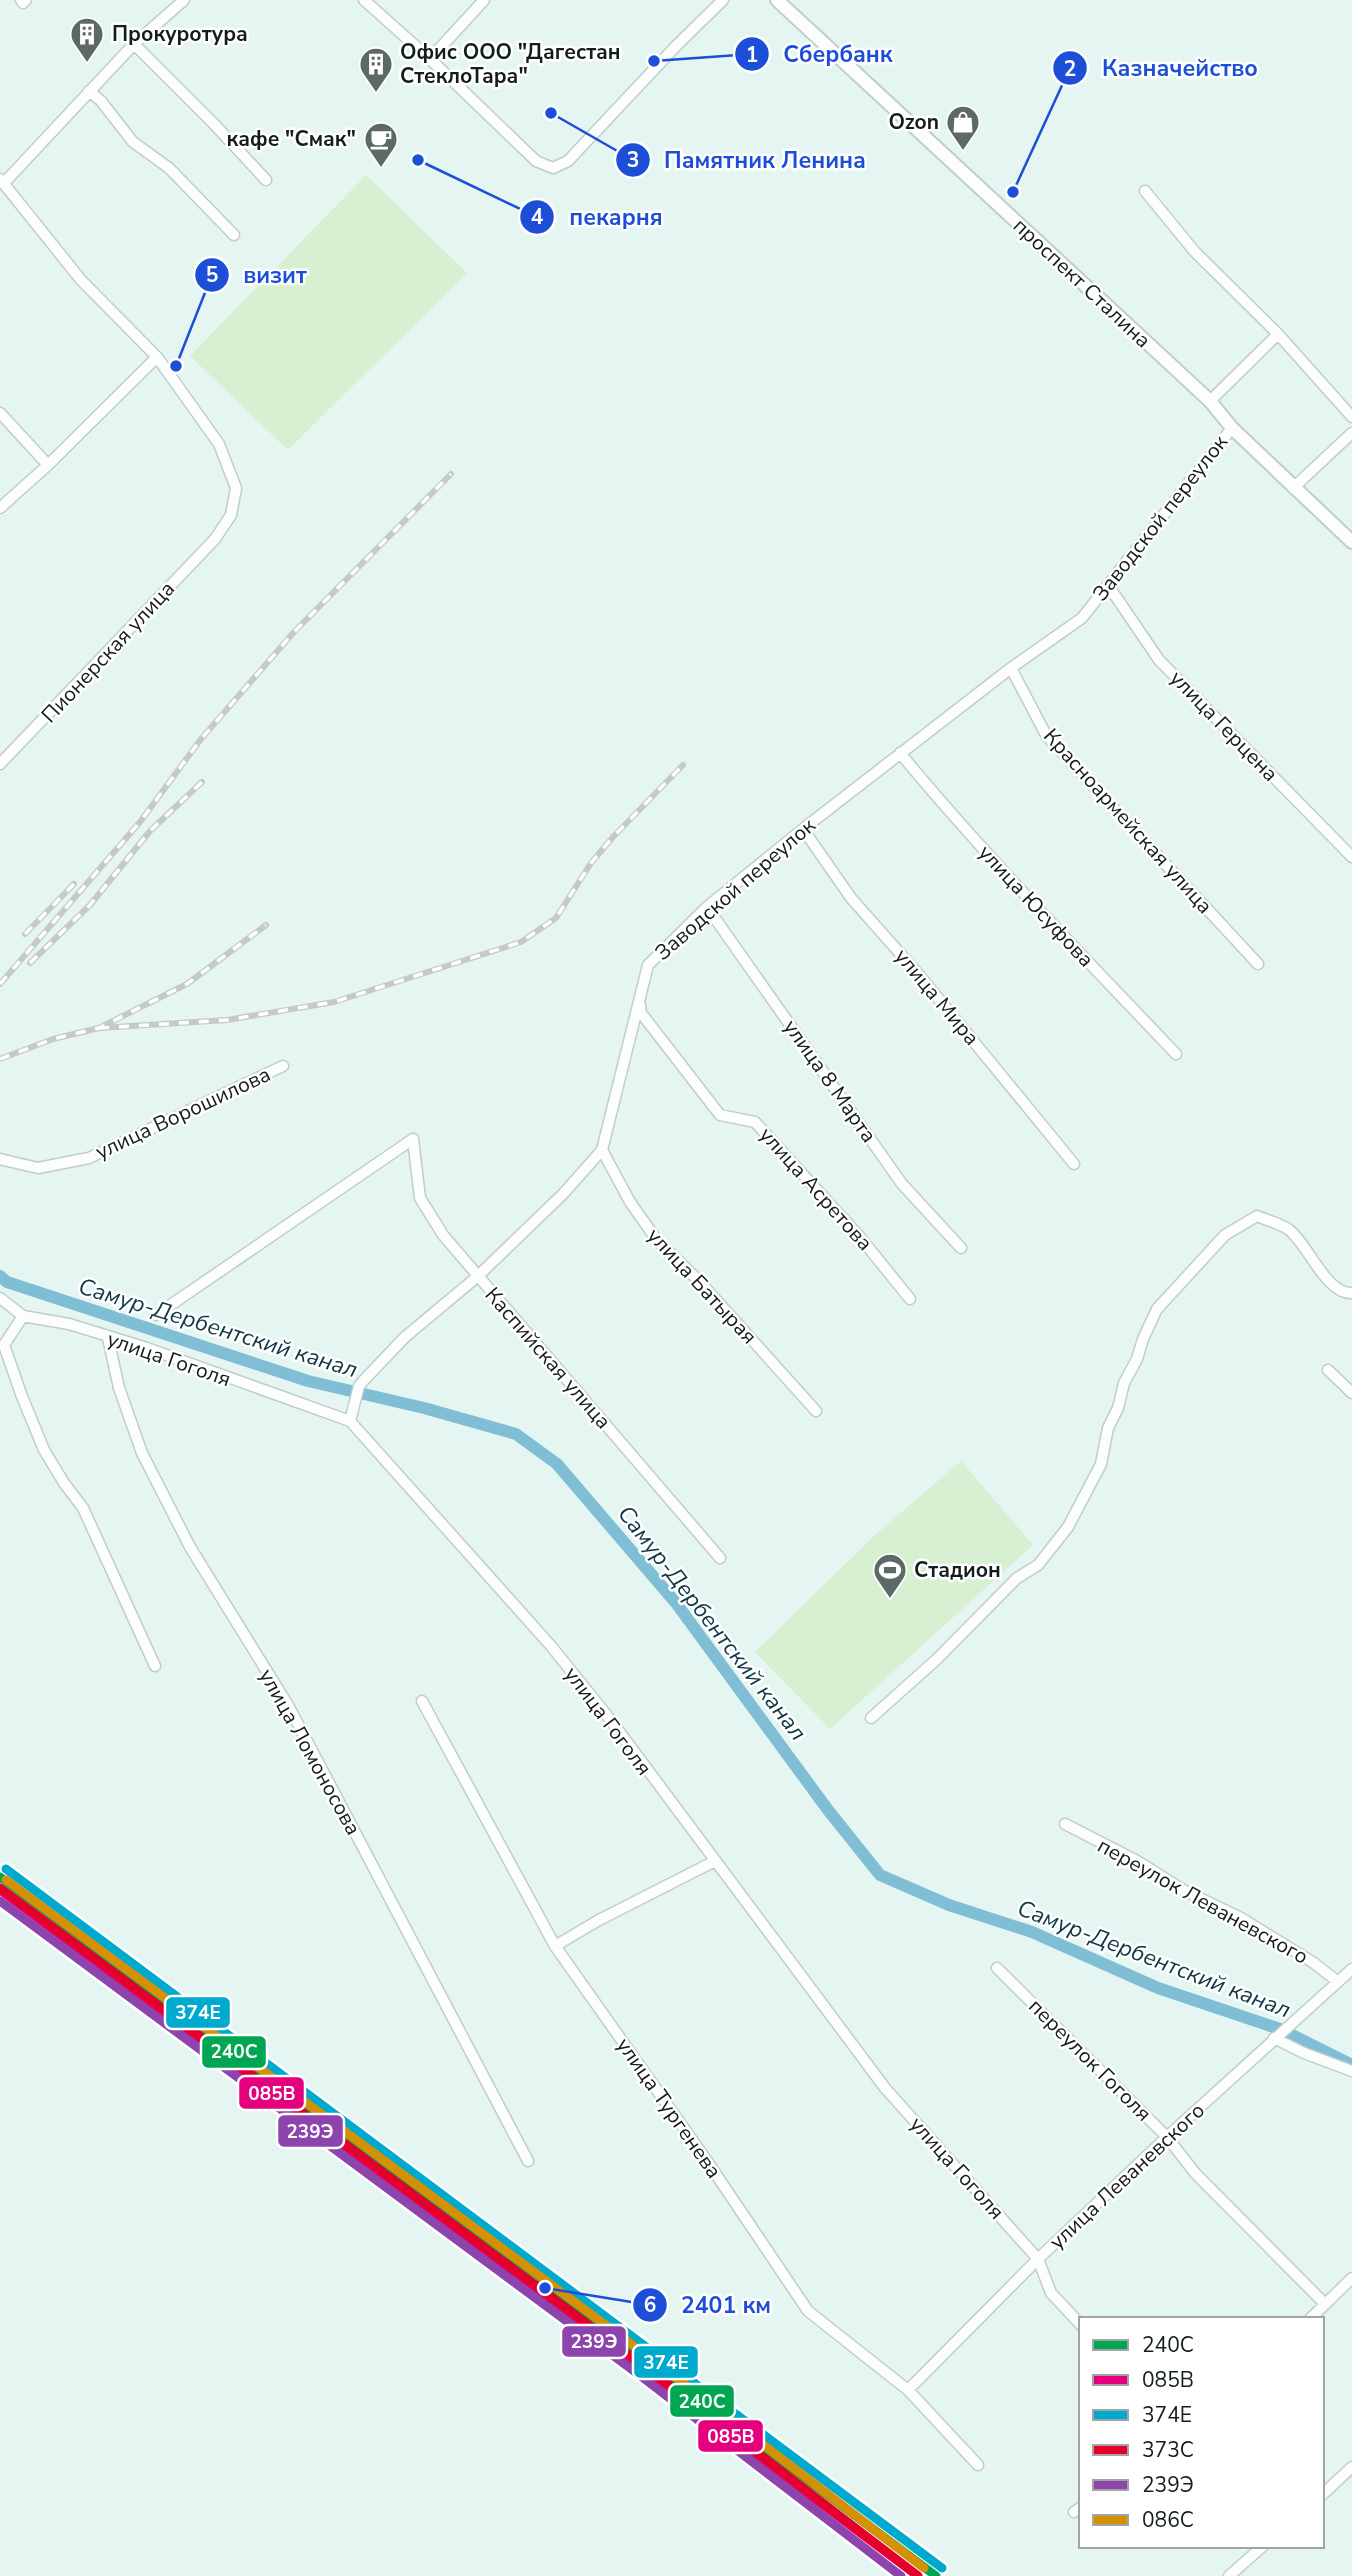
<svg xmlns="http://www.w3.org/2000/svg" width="1352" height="2576" font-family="'Nunito Sans',sans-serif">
	<rect width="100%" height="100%" fill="#e5f5f2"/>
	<path fill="#d7f0d2" d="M366,175L467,273L288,450L190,356Z
		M961,1461L1033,1545L830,1729L755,1652L875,1535Z"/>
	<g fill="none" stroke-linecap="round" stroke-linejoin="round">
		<path stroke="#7fbed4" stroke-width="12" d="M0,1276L7,1282L308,1381L424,1408L516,1434L557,1464L676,1603L828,1810L880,1875L949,1905L1032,1932L1158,1988L1280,2029L1352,2065"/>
		<defs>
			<path id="minor" d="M21,0L23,3L26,0
				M364,0L430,59L536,161L553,168L568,161L676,46L723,0
				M134,44L214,124L266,180
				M430,59L484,0
				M89,91L101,101L133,142L169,168L234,235
				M0,179L81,280L157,357L219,444L236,488L231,515L215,539L0,764
				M4,183L134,44L184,0
				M1145,191L1195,252L1278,334L1352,417
				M1210,401L1278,334
				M0,413L48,465
				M1293,488L1352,433
				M0,508L48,465L157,357
				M1108,585L1159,660L1352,857
				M1011,668L1046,735L1258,964
				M900,753C987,858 1082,955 1176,1054
				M803,829L851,898L920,976L1074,1164
				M707,907L902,1184L961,1248
				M640,1005L641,1013L720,1115L755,1122L859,1236L910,1299
				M602,1150L630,1202L656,1239L701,1283L816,1411
				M0,1159L38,1168L89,1158L283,1066
				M0,1298L23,1316L69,1324L147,1348L350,1421L551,1646L609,1718L885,2088L1038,2259L1051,2293L1081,2325
				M156,1315L413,1139L420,1198L443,1235L720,1558
				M23,1316L4,1345L21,1394L44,1450L64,1483L83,1508L155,1666
				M108,1338L119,1388L142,1453L190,1547L289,1707L528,2161
				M1328,1370L1352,1393
				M350,1421L359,1386L364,1380L405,1337L478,1276L563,1194L602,1150L648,965L707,907L803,829L1011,668L1082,618L1232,428
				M422,1701L555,1946L707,2161L808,2311L908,2390L978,2465
				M871,1718L937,1659L1017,1578L1038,1565L1068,1527L1101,1464L1108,1428L1118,1408L1124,1383L1137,1359L1143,1339L1157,1309L1225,1235L1257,1216C1266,1220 1279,1223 1288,1229C1307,1242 1326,1295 1352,1293
				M1065,1824L1139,1862L1183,1890L1241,1918L1314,1963L1338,1982
				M555,1946L599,1920L715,1861
				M997,1968L1167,2137L1195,2173L1325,2304
				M1274,2038L1304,2053L1352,2071
				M1310,2319L1352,2278
				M908,2390L1038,2259L1167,2137L1352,1969
				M1322,2495L1352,2467
				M1074,2512L1081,2507
				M1229,2576L1263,2546"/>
			<path id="tertiary" d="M777,0L1210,401L1232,428L1352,542"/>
		</defs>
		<use href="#minor" stroke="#c0cdca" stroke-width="13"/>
		<use href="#tertiary" stroke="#c0cdca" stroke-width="16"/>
		<use href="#minor" stroke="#fbfefd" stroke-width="10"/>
		<use href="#tertiary" stroke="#fbfefd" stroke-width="12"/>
		<defs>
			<path id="rail" d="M25,934L74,884
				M30,963L90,905L150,831L202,782
				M0,984L140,822L201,739L294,632L451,474
				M99,1028L227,1020L334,1002L521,942L556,918L591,863L613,837L683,765
				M0,1059L53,1039L99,1028L187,984L266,925"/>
		</defs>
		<use href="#rail" stroke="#c5cac8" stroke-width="6"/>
		<use href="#rail" stroke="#fff" stroke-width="3.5" stroke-dasharray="10" stroke-linecap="butt"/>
		<defs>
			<path id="rail-1" d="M0,1877L936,2576"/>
			<path id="rail-2" d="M0,1890L918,2576"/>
			<path id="rail-3" d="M6,1869L942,2568"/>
			<path id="rail-4" d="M0,1888L648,2369L918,2576"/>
			<path id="rail-5" d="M0,1901L642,2377L901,2576"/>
			<path id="rail-6" d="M6,1880L654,2361L924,2568"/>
		</defs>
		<use href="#rail-1" stroke="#fff" stroke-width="14"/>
		<use href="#rail-2" stroke="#fff" stroke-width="14"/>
		<use href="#rail-3" stroke="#fff" stroke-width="14"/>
		<use href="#rail-4" stroke="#fff" stroke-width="14"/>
		<use href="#rail-5" stroke="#fff" stroke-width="14"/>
		<use href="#rail-6" stroke="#fff" stroke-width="14"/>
		<use href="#rail-1" stroke="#00a651" stroke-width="9"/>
		<use href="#rail-2" stroke="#e5007d" stroke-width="9"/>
		<use href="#rail-3" stroke="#00a9ce" stroke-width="9"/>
		<use href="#rail-4" stroke="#e4002b" stroke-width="9"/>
		<use href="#rail-5" stroke="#8e44ad" stroke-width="9"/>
		<use href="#rail-6" stroke="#d59104" stroke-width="9"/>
	</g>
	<defs>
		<symbol id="building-pin" viewBox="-11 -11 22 30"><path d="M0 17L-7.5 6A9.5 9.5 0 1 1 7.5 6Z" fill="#5c6966" stroke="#fff"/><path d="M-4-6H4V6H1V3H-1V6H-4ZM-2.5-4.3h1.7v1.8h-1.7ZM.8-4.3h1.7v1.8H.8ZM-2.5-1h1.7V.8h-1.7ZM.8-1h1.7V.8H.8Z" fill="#fff"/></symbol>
		<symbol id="shop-pin" viewBox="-11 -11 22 30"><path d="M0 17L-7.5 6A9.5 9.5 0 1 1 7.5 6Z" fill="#5c6966" stroke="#fff"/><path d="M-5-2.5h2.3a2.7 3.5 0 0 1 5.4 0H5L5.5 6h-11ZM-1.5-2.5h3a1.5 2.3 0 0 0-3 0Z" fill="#fff"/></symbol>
		<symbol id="cafe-pin" viewBox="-11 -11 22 30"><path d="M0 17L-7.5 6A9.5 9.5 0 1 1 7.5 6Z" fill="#5c6966" stroke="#fff"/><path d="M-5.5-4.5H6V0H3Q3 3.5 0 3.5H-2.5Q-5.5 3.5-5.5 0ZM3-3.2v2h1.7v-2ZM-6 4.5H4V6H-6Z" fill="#fff"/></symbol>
		<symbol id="stadium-pin" viewBox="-11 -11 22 30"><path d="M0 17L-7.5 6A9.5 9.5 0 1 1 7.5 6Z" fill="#5c6966" stroke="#fff"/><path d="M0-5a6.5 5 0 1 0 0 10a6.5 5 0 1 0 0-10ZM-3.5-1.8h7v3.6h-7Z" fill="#fff"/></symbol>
	</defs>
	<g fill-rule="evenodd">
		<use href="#building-pin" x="68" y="15" width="38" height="52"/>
		<use href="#building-pin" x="357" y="45" width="38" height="52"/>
		<use href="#shop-pin" x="944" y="103" width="38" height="52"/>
		<use href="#cafe-pin" x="362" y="120" width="38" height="52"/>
		<use href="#stadium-pin" x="871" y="1551" width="38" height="52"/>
	</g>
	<g text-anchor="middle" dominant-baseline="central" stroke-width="5" stroke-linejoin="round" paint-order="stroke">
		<g font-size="21" font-weight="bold" fill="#131d1b" stroke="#fff" text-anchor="start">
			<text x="112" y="34">Прокуротура</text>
			<text x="400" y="52">Офис ООО "Дагестан<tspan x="400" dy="24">СтеклоТара"</tspan></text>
			<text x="939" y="122" text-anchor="end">Ozon</text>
			<text x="356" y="139" text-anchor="end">кафе "Смак"</text>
			<text x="914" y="1570">Стадион</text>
		</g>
		<g font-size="21" fill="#131d1b" stroke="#fff">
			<text transform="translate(1082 283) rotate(43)">проспект Сталина</text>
			<text transform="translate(1160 518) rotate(-52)">Заводской переулок</text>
			<text transform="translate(108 652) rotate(-47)">Пионерская улица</text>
			<text transform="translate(1224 726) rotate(46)">улица Герцена</text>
			<text transform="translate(1128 821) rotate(48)">Красноармейская улица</text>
			<text transform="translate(735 889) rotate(-41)">Заводской переулок</text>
			<text transform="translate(1036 906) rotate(47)">улица Юсуфова</text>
			<text transform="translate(937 997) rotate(50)">улица Мира</text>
			<text transform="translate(830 1081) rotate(55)">улица 8 Марта</text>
			<text transform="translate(183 1113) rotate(-25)">улица Ворошилова</text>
			<text transform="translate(816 1189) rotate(48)">улица Асретова</text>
			<text transform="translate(702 1286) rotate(47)">улица Батырая</text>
			<text transform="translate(548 1358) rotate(49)">Каспийская улица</text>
			<text transform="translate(169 1359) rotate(19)">улица Гоголя</text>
			<text transform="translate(608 1721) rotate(53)">улица Гоголя</text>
			<text transform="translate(310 1752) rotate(61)">улица Ломоносова</text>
			<text transform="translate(1203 1901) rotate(29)">переулок Леваневского</text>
			<text transform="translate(1090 2060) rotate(45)">переулок Гоголя</text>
			<text transform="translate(669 2108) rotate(55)">улица Тургенева</text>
			<text transform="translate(957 2168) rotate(48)">улица Гоголя</text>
			<text transform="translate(1127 2176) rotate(-43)">улица Леваневского</text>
		</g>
		<g font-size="23" font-style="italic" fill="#103745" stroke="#fff">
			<text transform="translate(218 1328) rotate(17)">Самур-Дербентский канал</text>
			<text transform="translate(712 1623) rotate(52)">Самур-Дербентский канал</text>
			<text transform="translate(1154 1959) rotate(21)">Самур-Дербентский канал</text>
		</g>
	</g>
	<path fill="none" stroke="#1d4ed8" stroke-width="2.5" d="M654 61L752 54M1013 192L1070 68M551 113L633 160M418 160L537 217M176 366L212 275M545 2288L650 2305"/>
	<g fill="#1d4ed8" stroke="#fff" stroke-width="2.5">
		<circle cx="654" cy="61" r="7"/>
		<circle cx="1013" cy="192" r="7"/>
		<circle cx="551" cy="113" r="7"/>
		<circle cx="418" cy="160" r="7"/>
		<circle cx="176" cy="366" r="7"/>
		<circle cx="545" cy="2288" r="7"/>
		<circle cx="752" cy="54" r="18"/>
		<circle cx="1070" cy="68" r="18"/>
		<circle cx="633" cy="160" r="18"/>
		<circle cx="537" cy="217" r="18"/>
		<circle cx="212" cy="275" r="18"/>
		<circle cx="650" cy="2305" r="18"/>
	</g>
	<g font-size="21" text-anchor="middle" font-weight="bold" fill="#fff">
		<text x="752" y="62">1</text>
		<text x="1070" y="76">2</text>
		<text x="633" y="167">3</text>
		<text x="537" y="224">4</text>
		<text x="212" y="282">5</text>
		<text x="650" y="2312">6</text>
	</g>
	<g font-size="23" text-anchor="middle" font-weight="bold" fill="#1d4ed8" stroke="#fff" stroke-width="5" stroke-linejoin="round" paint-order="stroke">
		<text x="838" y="62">Сбербанк</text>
		<text x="1180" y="76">Казначейство</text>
		<text x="765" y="168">Памятник Ленина</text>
		<text x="616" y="225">пекарня</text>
		<text x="275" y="283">визит</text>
		<text x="726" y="2313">2401 км</text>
	</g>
	<g stroke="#fff" stroke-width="2.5">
		<rect x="165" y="1996" width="66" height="33" rx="7" fill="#00a9ce"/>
		<rect x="201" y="2035" width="66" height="34" rx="7" fill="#00a651"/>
		<rect x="238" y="2076" width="67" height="34" rx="7" fill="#e5007d"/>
		<rect x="277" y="2114" width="67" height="34" rx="7" fill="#8e44ad"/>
		<rect x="561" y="2325" width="66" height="33" rx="7" fill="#8e44ad"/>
		<rect x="633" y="2345" width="66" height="34" rx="7" fill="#00a9ce"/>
		<rect x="669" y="2384" width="66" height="34" rx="7" fill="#00a651"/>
		<rect x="697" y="2419" width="67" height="34" rx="7" fill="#e5007d"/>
	</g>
	<g font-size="19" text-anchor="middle" font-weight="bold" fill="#fff">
		<text x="198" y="2019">374Е</text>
		<text x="234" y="2058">240С</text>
		<text x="272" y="2100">085В</text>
		<text x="310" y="2138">239Э</text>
		<text x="594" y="2348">239Э</text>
		<text x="666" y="2369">374Е</text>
		<text x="702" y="2408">240С</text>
		<text x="731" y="2443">085В</text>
	</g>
	<rect x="1079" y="2317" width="245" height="231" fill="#ffffff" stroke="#a1a5a4" stroke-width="2"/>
	<rect x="1093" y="2340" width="35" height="10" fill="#00a651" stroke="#a1a5a4" stroke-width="2"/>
	<text x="1142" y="2352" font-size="21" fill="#131d1b">240С</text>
	<rect x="1093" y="2375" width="35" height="10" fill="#e5007d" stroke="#a1a5a4" stroke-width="2"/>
	<text x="1142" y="2387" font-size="21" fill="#131d1b">085В</text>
	<rect x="1093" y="2410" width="35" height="10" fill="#00a9ce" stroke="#a1a5a4" stroke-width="2"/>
	<text x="1142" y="2422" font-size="21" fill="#131d1b">374Е</text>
	<rect x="1093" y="2445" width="35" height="10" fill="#e4002b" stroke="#a1a5a4" stroke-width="2"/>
	<text x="1142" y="2457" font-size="21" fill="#131d1b">373C</text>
	<rect x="1093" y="2480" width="35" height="10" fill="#8e44ad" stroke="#a1a5a4" stroke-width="2"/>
	<text x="1142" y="2492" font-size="21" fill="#131d1b">239Э</text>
	<rect x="1093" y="2515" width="35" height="10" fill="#d59104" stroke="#a1a5a4" stroke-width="2"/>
	<text x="1142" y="2527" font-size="21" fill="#131d1b">086С</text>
</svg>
